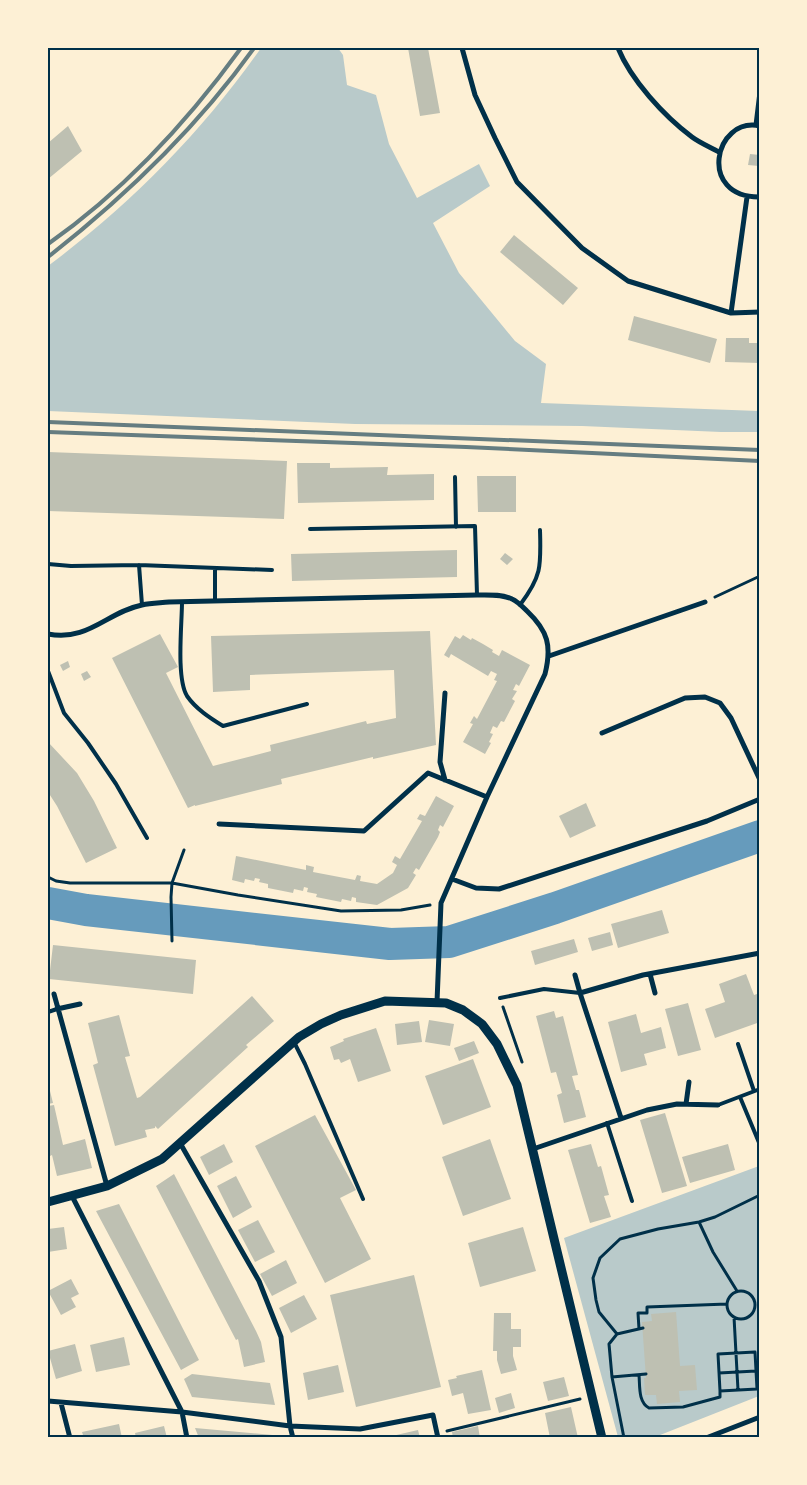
<svg xmlns="http://www.w3.org/2000/svg" width="807" height="1485" font-family="'Open Sans',sans-serif">
	<rect width="100%" height="100%" fill="#fdf0d5"/>
	<path fill="#b9caca" d="M261,48H338L343,55L347,85L376,95L389,144L417,198L479,164L490,186L433,223L459,273L515,341L546,364L541,403L759,411V432H721L582,426L355,424L48,411V266C130,205 202,132 261,48Z
		M759,1166V1396L655,1437H618L564,1238Z"/>
	<g fill="none" stroke-linecap="round" stroke-linejoin="round">
		<path stroke="#669bbc" stroke-width="32" d="M48,903L86,910L390,944L449,942L555,908L760,836"/>
	</g>
	<path fill="#bec0b2" d="M408,48H428L440,113L420,116Z
		M68,126L82,151L48,179V143Z
		M750,154L760,155L759,166L748,165Z
		M514,235L578,288L563,305L500,252Z
		M634,316L717,339L710,363L628,340Z
		M726,338H749V343H760V363L725,362Z
		M48,452L287,461L284,519L48,511Z
		M297,463H330V468L388,467L387,475L434,474V500L298,503Z
		M477,476H516V512H478Z
		M457,550V577L292,581L291,554Z
		M505,553L513,559L507,565L500,559Z
		M430,631L436,745L373,759V757L281,779L282,784L195,806V805L188,808L112,658L160,634L178,667L166,673L213,766L271,751L270,745L366,721L367,724L396,718L394,670L250,675V690L213,692L211,636Z
		M463,635L471,640L472,638L483,644L493,650L492,652L499,656L502,650L530,665L519,686L516,684L513,690L517,691L512,699L515,701L504,722L501,721L497,728L493,726L490,733L493,734L489,742L491,743L485,754L463,742L473,724L470,723L474,716L477,719L497,681L494,680L497,674L491,671L488,676L451,654L449,658L444,655L455,636L460,639Z
		M68,661L70,667L63,671L60,665Z
		M87,671L91,677L84,681L81,674Z
		M48,742L77,773L94,801L117,848L86,863L57,806L48,792Z
		M436,796L454,806L443,827L440,825L438,830L440,832L438,837L419,870L416,868L413,873L416,875L408,888L377,905L356,902V898L352,897L351,901L342,899L341,902L316,897L317,894L307,892L308,888L304,887L303,891L294,889L293,893L268,888V884L259,882L260,879L255,878L254,881L245,879L244,883L232,880L236,856L306,870V865L314,867L313,872L355,880L357,875L361,876L360,881L377,884L393,873L397,865L392,862L395,856L400,859L422,821L417,819L420,814L425,816Z
		M586,803L596,826L570,838L559,816Z
		M662,910L669,933L618,948L611,924Z
		M610,932L613,945L592,951L588,938Z
		M574,939L578,952L535,965L531,951Z
		M53,945L196,960L193,994L49,979Z
		M746,974L754,995L760,993V1022L715,1038L705,1009L725,1002L719,984Z
		M252,996L274,1021L246,1045L248,1047L158,1129L155,1126V1128L145,1130L147,1137L115,1146L93,1065L98,1063L88,1023L119,1015L130,1056L125,1057L137,1098L140,1097Z
		M688,1003L701,1050L678,1056L665,1009Z
		M554,1011L556,1018L563,1016L578,1075L572,1076L576,1090H579L586,1117L564,1123L557,1095L562,1093L556,1072L551,1073L536,1016Z
		M636,1014L641,1033L661,1027L666,1048L644,1054L647,1065L621,1072L608,1022Z
		M429,1020L454,1024L450,1046L425,1042Z
		M419,1021L422,1042L397,1045L395,1024Z
		M376,1028L391,1071L358,1082L350,1059L341,1063L339,1059L334,1060L330,1047L344,1041L343,1039Z
		M474,1041L479,1053L459,1061L454,1048Z
		M473,1059L491,1107L443,1125L425,1076Z
		M48,1083L53,1103L48,1104Z
		M54,1105L63,1145L85,1139L92,1168L57,1176L52,1155L48,1157V1106Z
		M665,1113L687,1186L662,1193L640,1120Z
		M315,1115L356,1190L340,1198L371,1259L325,1283L255,1146Z
		M490,1139L511,1199L463,1216L442,1157Z
		M224,1144L233,1162L209,1175L200,1157Z
		M591,1144L598,1167L601,1166L609,1195L604,1196L611,1217L590,1223L568,1150Z
		M728,1144L735,1170L690,1183L682,1157Z
		M174,1174L256,1331L261,1342L265,1362L244,1367L238,1339L236,1340L156,1186Z
		M236,1176L252,1207L233,1218L217,1186Z
		M119,1204L199,1360L181,1370L96,1211Z
		M258,1220L275,1252L255,1262L238,1230Z
		M64,1227L67,1249L48,1252V1229Z
		M523,1227L536,1271L480,1287L468,1243Z
		M286,1260L297,1283L272,1296L260,1274Z
		M414,1275L441,1387L356,1407L330,1295Z
		M71,1279L79,1294L71,1298L76,1307L61,1315L48,1291Z
		M304,1295L317,1319L291,1333L279,1308Z
		M676,1312L680,1366L695,1365L697,1390L679,1391L680,1402L657,1404L656,1395H645L644,1378H646L642,1322L652,1321L651,1314Z
		M494,1313H511V1329H521V1347H513V1356L517,1370L501,1374L497,1360V1351H493Z
		M124,1337L130,1365L96,1372L90,1345Z
		M75,1344L82,1371L56,1379L48,1351Z
		M338,1365L344,1392L308,1400L303,1373Z
		M482,1370L491,1410L468,1414L463,1393L452,1396L448,1380L457,1378L456,1376Z
		M192,1374L270,1383L275,1405L192,1397L184,1379Z
		M564,1377L569,1396L548,1401L543,1382Z
		M511,1393L515,1408L499,1413L495,1398Z
		M571,1407L578,1438H550L545,1413Z
		M119,1424L122,1438H84L82,1432Z
		M164,1426L167,1438H136L135,1433Z
		M478,1426L480,1438H453L452,1432Z
		M195,1428L283,1436V1438H199Z
		M418,1430L420,1438H392V1436Z"/>
	<g fill="none" stroke-linecap="round" stroke-linejoin="round">
		<path stroke="#003049" stroke-width="3" d="M715,597L760,576
			M48,877L56,881L70,883H172L238,895L341,911L401,910L430,905
			M172,941L171,897L172,883L184,850
			M503,1007L522,1062
			M699,1222L713,1252L737,1291
			M727 1305a14 14 0 1 1 28 0a14 14 0 1 1-28 0Z
			M734,1317L738,1390
			M639,1329L638,1313H647V1307L727,1304
			M617,1334L643,1328
			M755,1352L757,1389L720,1391L718,1354Z
			M719,1373L756,1371
			M639,1375C640,1386 638,1402 649,1408L683,1407L720,1397V1391
			M612,1377L646,1374
			M447,1431L580,1399
			M624,1438L612,1377L609,1344L617,1334L599,1312L596,1300L593,1278L600,1258L620,1239L658,1229L699,1222L715,1217L760,1195"/>
		<path stroke="#003049" stroke-width="4" d="M455,477L456,527
			M310,529L475,526L477,595
			M48,564L71,566L139,565L272,570
			M139,565L142,605
			M215,601V568
			M182,602C182,624 176,678 187,696C196,709 210,718 223,726L307,704
			M520,605C542,576 541,566 540,530
			M48,671L64,713L88,743L116,784L147,838
			M500,998L544,989L580,993
			M48,1012L57,1009
			M294,1042L305,1064L363,1199
			M738,1044L754,1091
			M740,1097L760,1145
			M718,1105L760,1089
			M607,1123L632,1201"/>
		<path stroke="#003049" stroke-width="5" d="M462,48L475,95L495,138L517,182L582,248L628,281L731,313L760,312
			M618,48C631,80 664,116 692,137C700,143 710,147 719,152
			M756,125L760,92
			M760,126C714,116 697,198 760,197
			M731,313L747,197
			M48,634C88,642 107,612 142,605C151,603 160,603 169,602L477,595C488,595 502,594 512,599C517,601 523,607 527,611C548,631 552,646 545,674L487,797L441,903L437,1002
			M549,656L705,602
			M602,733L685,698L705,697L720,703L731,718L760,780
			M445,780L440,762L445,693
			M219,824L364,831L428,773L487,797
			M452,879L476,888L499,889L707,821L760,799
			M650,974L655,993
			M575,975L580,993L621,1118
			M580,993L643,975L760,953
			M54,994L107,1186
			M57,1009L80,1004
			M686,1104L689,1082
			M180,1143L259,1281L281,1337L290,1426L293,1438
			M533,1149L647,1110L677,1104L718,1105
			M72,1196L182,1412L187,1438
			M48,1401L182,1412L290,1426L360,1429L433,1415L438,1438
			M61,1403L70,1438
			M706,1438L760,1417"/>
		<path stroke="#003049" stroke-width="9" d="M48,1202L107,1186L162,1159L299,1037L321,1024L341,1015L385,1001L446,1003L463,1010L482,1024L497,1044L517,1085L602,1438"/>
		<path stroke="#657d81" stroke-width="4" d="M48,244C122,192 188,121 241,48
			M48,257C126,196 196,129 254,48
			M48,422L760,450
			M48,432L466,447L760,461"/>
	</g>
	<rect width="807" height="1485" fill="none" stroke="#fdf0d5" stroke-width="98"/>
	<rect x="49" y="49" width="709" height="1387" fill="none" stroke="#003049" stroke-width="2"/>
</svg>
